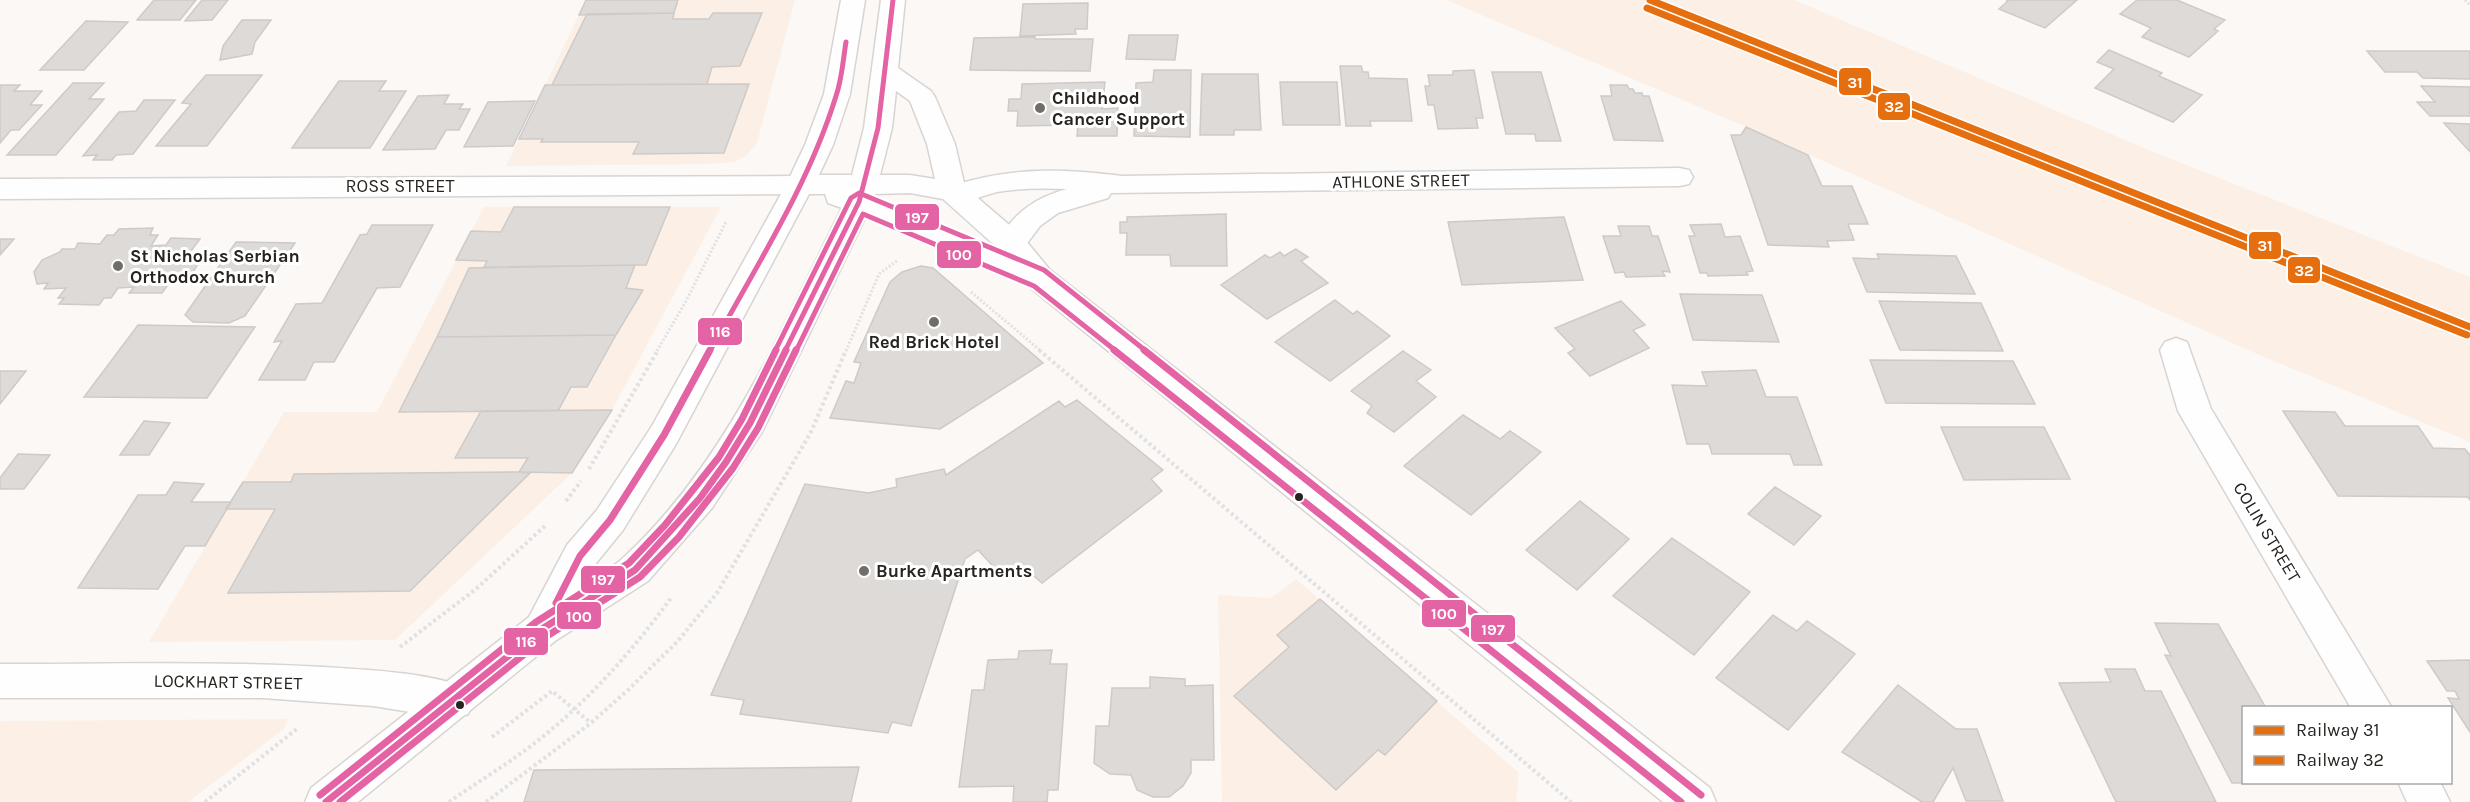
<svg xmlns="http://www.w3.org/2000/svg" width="2470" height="802" font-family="Karla,sans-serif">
	<rect width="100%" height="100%" fill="#fbf8f6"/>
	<path fill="#fcf0e6" d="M586,0H795L757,143L746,156L734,162L711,164L506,166Z
		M1446,0H1794L2154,152L2470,277V442L2257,354L1751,129Z
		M484,207H721L612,410L572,473L395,640L149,642L284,412H377Z
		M1296,579L1519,773L1516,802H1222L1218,595L1271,598Z
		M288,719L284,729L188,802H0V721Z"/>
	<path fill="#dedad7" stroke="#cecac8" stroke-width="1.5" d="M154,0H196L180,20H137Z
		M202,0H228L212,20L185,21Z
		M586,0H678L674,13L579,15Z
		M2006,0H2077L2045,28L1999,9L2008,1Z
		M2137,0H2177L2225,20L2214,29L2218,31L2189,57L2142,37L2151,28L2120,14Z
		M1088,3L1087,29H1075L1076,34L1020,36L1023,4Z
		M674,13L673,19H709L713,13H762L740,66L712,67L707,84L552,85L587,14Z
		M242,20H271L255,42L252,54L220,60L223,46Z
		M86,21L128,22L84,70H40Z
		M1129,35H1178L1175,60L1126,59Z
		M1035,37V39H1093L1090,71L970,70L974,38Z
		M2109,50L2162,73L2159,76L2202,95L2173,122L2095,88L2114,69L2097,62Z
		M2367,51H2470V79L2423,78L2417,72H2385Z
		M1340,66H1361L1363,72H1368L1369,78L1407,79L1412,121H1370L1371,126H1346Z
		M1154,70H1191L1190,137L1134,136L1136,83L1153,82Z
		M1474,70L1483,118H1476L1478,128L1438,129L1434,105H1428L1425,86H1430L1428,75H1453V71Z
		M1492,72H1541L1561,141H1536L1535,134H1506Z
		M1202,74H1258L1261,130H1234V135H1200Z
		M206,75H262L207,146H156L191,104L182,103Z
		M339,81H386L379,91H406L370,148H292Z
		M1105,82L1102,109L1118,108L1117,136H1077L1078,125L1017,126L1018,111H1008L1009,99H1021L1022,84Z
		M1280,82H1337L1340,125H1283Z
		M73,83H104L89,99H104L56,155H7Z
		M749,84L724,153L633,154L639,142H541L543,139H519L545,85Z
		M0,85H20L14,91H42L30,105H42L19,130H11L0,143Z
		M1610,85H1627L1629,89H1633L1635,93H1642L1643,96H1649L1663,141L1614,140L1601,96H1612Z
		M2421,86L2470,87V116H2430L2417,102H2435Z
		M449,95L444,104H463L459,109H470L459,130H446L435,149L383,150L418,96Z
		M144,100H175L133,154L116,155L112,160H93L97,155L83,156L119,112L136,111Z
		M535,101L513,146L464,147L488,102Z
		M2444,123L2470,124V152Z
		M1746,127L1808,155L1822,186H1852L1868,224H1848L1854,240L1827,241L1829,247L1768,245L1731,135H1741Z
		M514,207H670L646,265L484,267L487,261L456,260L471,231L501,232Z
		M1226,214L1227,266H1171L1170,255H1126L1127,233H1120V222H1127V217Z
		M1564,217L1583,280L1462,285L1448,222Z
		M1721,224L1725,237L1740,236L1753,271L1746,272L1748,275L1708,276L1707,273H1700L1689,236H1695L1690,225Z
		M372,225H433L400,287L377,288L334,362H314L305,380H259L282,341L274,342L296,304L322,303L360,235L367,234Z
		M1618,226H1649L1652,236H1658L1670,272L1662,271L1665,276L1626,277L1624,272L1615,273L1603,236H1621Z
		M153,228L150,235H158L151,246L166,245L171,238L200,239L188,255H203L192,274L175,275L162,293H129L134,287L118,288L111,298H104L99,305L59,304L64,298H58L66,288L44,289L48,283L37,284L34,272L42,260L60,252L62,249H75L78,243L100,244L107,235H114L119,229Z
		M0,239H14L0,255Z
		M236,242L295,243L245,316L229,323L193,322L185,315Z
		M1296,249L1308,257L1301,261L1328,283L1267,319L1221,285L1265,255L1270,258L1280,252L1284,256Z
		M1877,254L1956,256L1975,294L1867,292L1853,258L1879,259Z
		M635,265L626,288L643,290L616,335L437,337L469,268Z
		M921,266L933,268L1043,363L940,429L830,418L846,381L854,383L861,363L854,362L890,282L902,272Z
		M1680,294L1762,295L1779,342L1693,340Z
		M1335,300L1353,314L1357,311L1390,336L1330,381L1275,342Z
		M1621,301L1645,325L1633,330L1649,348L1590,376L1568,353L1575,349L1555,328Z
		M1879,301L1981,303L2003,351L1900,350Z
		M138,325L255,327L207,398L84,397Z
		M616,335L587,387H571L558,411L399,412L437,337Z
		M1403,351L1431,370L1416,381L1436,397L1394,432L1367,413L1372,406L1351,391Z
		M1870,360L2013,361L2035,404L1886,403Z
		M1756,370L1766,397H1797L1822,465H1794L1790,454H1712L1709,444H1687L1672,385L1707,386L1702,372Z
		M0,371H26L0,404Z
		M1077,400L1163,470L1151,479L1162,491L1042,583L1021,565L1003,577L978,550L965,559L911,726L892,722L888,733L740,714L744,700L711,695L805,484L869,493L897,487L896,479L944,469L946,475L1059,401L1065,407Z
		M612,410L572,473L519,472L528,458H455L481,411Z
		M2283,411L2335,412L2345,426H2418L2433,448L2465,449L2470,455V500L2468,497L2338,496Z
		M1463,415L1500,439L1510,431L1541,452L1471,515L1404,466Z
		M144,421L170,423L149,455H120Z
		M1941,427H2044L2070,479L1964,480Z
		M18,454L50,455L24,489H0V478Z
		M519,472L530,473L410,591L228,593L275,509H226L243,482H291L294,474Z
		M174,482L204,484L191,502H231L205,546H185L158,589L78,588L138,495H166Z
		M1775,487L1821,516L1794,545L1748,514Z
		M1580,501L1629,539L1577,590L1526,550Z
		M1672,538L1750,592L1694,655L1613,596Z
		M1320,599L1437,701L1385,755L1378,750L1336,790L1234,696L1289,647L1277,635Z
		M1773,615L1797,631L1807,621L1855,654L1788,730L1716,678Z
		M2155,623L2218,624L2266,708H2244V782L2308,783H2232L2165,655L2171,656Z
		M1052,650L1050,664H1067L1058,790H1048L1047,802H1013L1014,786L959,787L972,690H984L988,660L1018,659L1019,651Z
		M2469,660L2470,661V732L2448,698L2459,699L2455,691H2447L2427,661Z
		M2105,669H2135L2145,691H2161L2216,802H2116L2059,683L2111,682Z
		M1150,677L1185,679V686L1213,685L1214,760H1191V773L1183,786L1169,797H1153L1137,790L1131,775L1110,774L1094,763L1096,726H1109L1112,688H1150Z
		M1898,685L1956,729H1977L2003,801H1966L1953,768L1933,802H1922L1842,752Z
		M859,767L851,802H524L534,770Z"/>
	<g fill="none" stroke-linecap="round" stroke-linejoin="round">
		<defs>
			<path id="street" d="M1679,168L1689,170L1693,177L1689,184L1679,186L1111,193L1108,198L1058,213L1040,226L1022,250L1011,253L1000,250L996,243C1014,213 1034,198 1067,189C1044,188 1020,188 997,192C980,196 965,205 948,201L944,194L948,187C1009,167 1060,168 1123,176Z
				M800,176L810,178L814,185L810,192L800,194L0,199V179Z
				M2176,338L2187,342L2211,409L2392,708H2351L2178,411L2160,350L2165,342Z
				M0,664C108,664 216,661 324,667C369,670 425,672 468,688L474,701L468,714L454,719L373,706L263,698H0Z
				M2398,782H2440L2450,802H2407Z"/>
			<path id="secondary" d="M841,0H865L850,94L833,145L819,175H852L864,128L881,0H905L898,68L931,91L935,97L955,144L965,187L1022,236L1050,270L1710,788L1716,802H1663L1027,285L866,216L762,432L712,508L648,581L555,641L358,802H305L311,788L529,617L567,545L597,510L652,426L786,185L805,145L824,94ZM896,91L910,101L927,144L935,179L910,175H880L892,128ZM910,193L943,199L1001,251L874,198L875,194ZM809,194H825L828,203L842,208C780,331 727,462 623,558C613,568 597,575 585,582L593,567L623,530L676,444Z"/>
		</defs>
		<use href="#street" stroke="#d8d4d1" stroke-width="3"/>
		<use href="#secondary" stroke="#d8d4d1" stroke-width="3"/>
		<path stroke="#e2e1e1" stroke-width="3" stroke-dasharray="2 2" stroke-linecap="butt" d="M2465,0L2470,5
			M971,292L1041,351
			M657,351L686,301L726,222
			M846,351L879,274L898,260"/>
		<path stroke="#e2e1e1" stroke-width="4" stroke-dasharray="3 3" stroke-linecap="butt" d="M1039,350L1571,802
			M589,469L658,350
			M566,501L581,481
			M400,647L476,589L546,525
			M492,737L552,691L591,723
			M205,802L298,728
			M449,802C479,781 511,762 540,739C590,699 633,650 671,598
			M486,802L591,723L628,690L677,642L717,593L811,432L846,350"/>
		<use href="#street" fill="#fefefe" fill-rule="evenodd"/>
		<use href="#secondary" fill="#fefefe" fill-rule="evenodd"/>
		<defs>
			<path id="bus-1-far1" d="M710,351C754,269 808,187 836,96C842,79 843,60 846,42
				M785,351L859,202L878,128L893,0"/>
			<path id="bus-1" d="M556,603L580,556L610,520L664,435L710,350
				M326,802L542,629L635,570L700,498L726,462L750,423L786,350"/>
			<path id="bus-2-far1" d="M796,351L863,214L1034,286L1116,351"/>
			<path id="bus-2" d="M1114,350L1681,802
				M340,802L547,636L640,577L679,537L733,468L758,428L796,350"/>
			<path id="bus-3-far1" d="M775,351L851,198L859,193L1044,270L1146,351"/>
			<path id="bus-3" d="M1144,350L1701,795
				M320,795L536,622L629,563L665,525L719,457L742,419L776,350"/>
		</defs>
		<use href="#bus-1-far1" stroke="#fff" stroke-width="9"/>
		<use href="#bus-1" stroke="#fff" stroke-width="11"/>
		<use href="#bus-2-far1" stroke="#fff" stroke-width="9"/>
		<use href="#bus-2" stroke="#fff" stroke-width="11"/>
		<use href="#bus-3-far1" stroke="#fff" stroke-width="9"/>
		<use href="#bus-3" stroke="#fff" stroke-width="11"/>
		<use href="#bus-1-far1" stroke="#e463a4" stroke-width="5"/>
		<use href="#bus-1" stroke="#e463a4" stroke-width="7"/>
		<use href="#bus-2-far1" stroke="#e463a4" stroke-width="5"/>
		<use href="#bus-2" stroke="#e463a4" stroke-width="7"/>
		<use href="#bus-3-far1" stroke="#e463a4" stroke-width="5"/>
		<use href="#bus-3" stroke="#e463a4" stroke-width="7"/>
		<defs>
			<path id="rail-1" d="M1650,0L2470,327"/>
			<path id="rail-2" d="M1647,8L2467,335"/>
		</defs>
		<use href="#rail-1" stroke="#fff" stroke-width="10"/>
		<use href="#rail-2" stroke="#fff" stroke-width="10"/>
		<use href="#rail-1" stroke="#e56e0f" stroke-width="7"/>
		<use href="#rail-2" stroke="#e56e0f" stroke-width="7"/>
	</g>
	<g fill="#716e6a" stroke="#fff" stroke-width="2">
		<circle cx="1040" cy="108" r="6"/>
		<circle cx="118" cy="266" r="6"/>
		<circle cx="934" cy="322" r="6"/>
		<circle cx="864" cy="571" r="6"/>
	</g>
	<g fill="#27231f" stroke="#fff" stroke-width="2">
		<circle cx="1299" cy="497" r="5"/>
		<circle cx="460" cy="705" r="5"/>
	</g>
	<g text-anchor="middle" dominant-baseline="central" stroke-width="6" stroke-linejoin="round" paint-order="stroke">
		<g font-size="18" font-weight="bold" fill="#27231f" stroke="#fff" text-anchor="start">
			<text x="1052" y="98">Childhood<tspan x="1052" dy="21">Cancer Support</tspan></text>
			<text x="130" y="256">St Nicholas Serbian<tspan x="130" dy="21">Orthodox Church</tspan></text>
			<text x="934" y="342" text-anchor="middle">Red Brick Hotel</text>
			<text x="876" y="571">Burke Apartments</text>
		</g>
		<g font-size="18" fill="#27231f" stroke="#fff">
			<text transform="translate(1401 181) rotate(-1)">ATHLONE STREET</text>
			<text x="400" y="186">ROSS STREET</text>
			<text transform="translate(2267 532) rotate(59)">COLIN STREET</text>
			<text transform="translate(228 682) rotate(1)">LOCKHART STREET</text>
		</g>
	</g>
	<g stroke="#fff" stroke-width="2">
		<rect x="1838" y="67" width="34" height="29" rx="6" fill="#e56e0f"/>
		<rect x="1877" y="92" width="34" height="29" rx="6" fill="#e56e0f"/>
		<rect x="894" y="203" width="46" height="28" rx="6" fill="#e463a4"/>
		<rect x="2248" y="231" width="34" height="29" rx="6" fill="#e56e0f"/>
		<rect x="936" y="240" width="46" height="29" rx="6" fill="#e463a4"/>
		<rect x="2287" y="256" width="34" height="28" rx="6" fill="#e56e0f"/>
		<rect x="697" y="317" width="46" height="29" rx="6" fill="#e463a4"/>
		<rect x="580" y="565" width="46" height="29" rx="6" fill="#e463a4"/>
		<rect x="1421" y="599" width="46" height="29" rx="6" fill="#e463a4"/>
		<rect x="556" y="601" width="46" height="29" rx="6" fill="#e463a4"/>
		<rect x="1470" y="614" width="46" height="29" rx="6" fill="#e463a4"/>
		<rect x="503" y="627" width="46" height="29" rx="6" fill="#e463a4"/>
	</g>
	<g font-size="16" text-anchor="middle" font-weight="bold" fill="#fff">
		<text x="1855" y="88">31</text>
		<text x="1894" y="112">32</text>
		<text x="917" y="223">197</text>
		<text x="2265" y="251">31</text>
		<text x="959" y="260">100</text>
		<text x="2304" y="276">32</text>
		<text x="720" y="337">116</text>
		<text x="603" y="585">197</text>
		<text x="1444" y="619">100</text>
		<text x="579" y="622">100</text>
		<text x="1493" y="635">197</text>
		<text x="526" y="647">116</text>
	</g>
	<rect x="2242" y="706" width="210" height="78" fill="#ffffff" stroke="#a9a7a5" stroke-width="1.5"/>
	<rect x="2254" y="726" width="30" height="9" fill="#e56e0f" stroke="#a9a7a5" stroke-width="1.5"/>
	<text x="2296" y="736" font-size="18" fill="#27231f">Railway 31</text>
	<rect x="2254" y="756" width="30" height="9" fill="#e56e0f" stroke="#a9a7a5" stroke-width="1.5"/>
	<text x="2296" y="766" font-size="18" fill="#27231f">Railway 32</text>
</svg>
